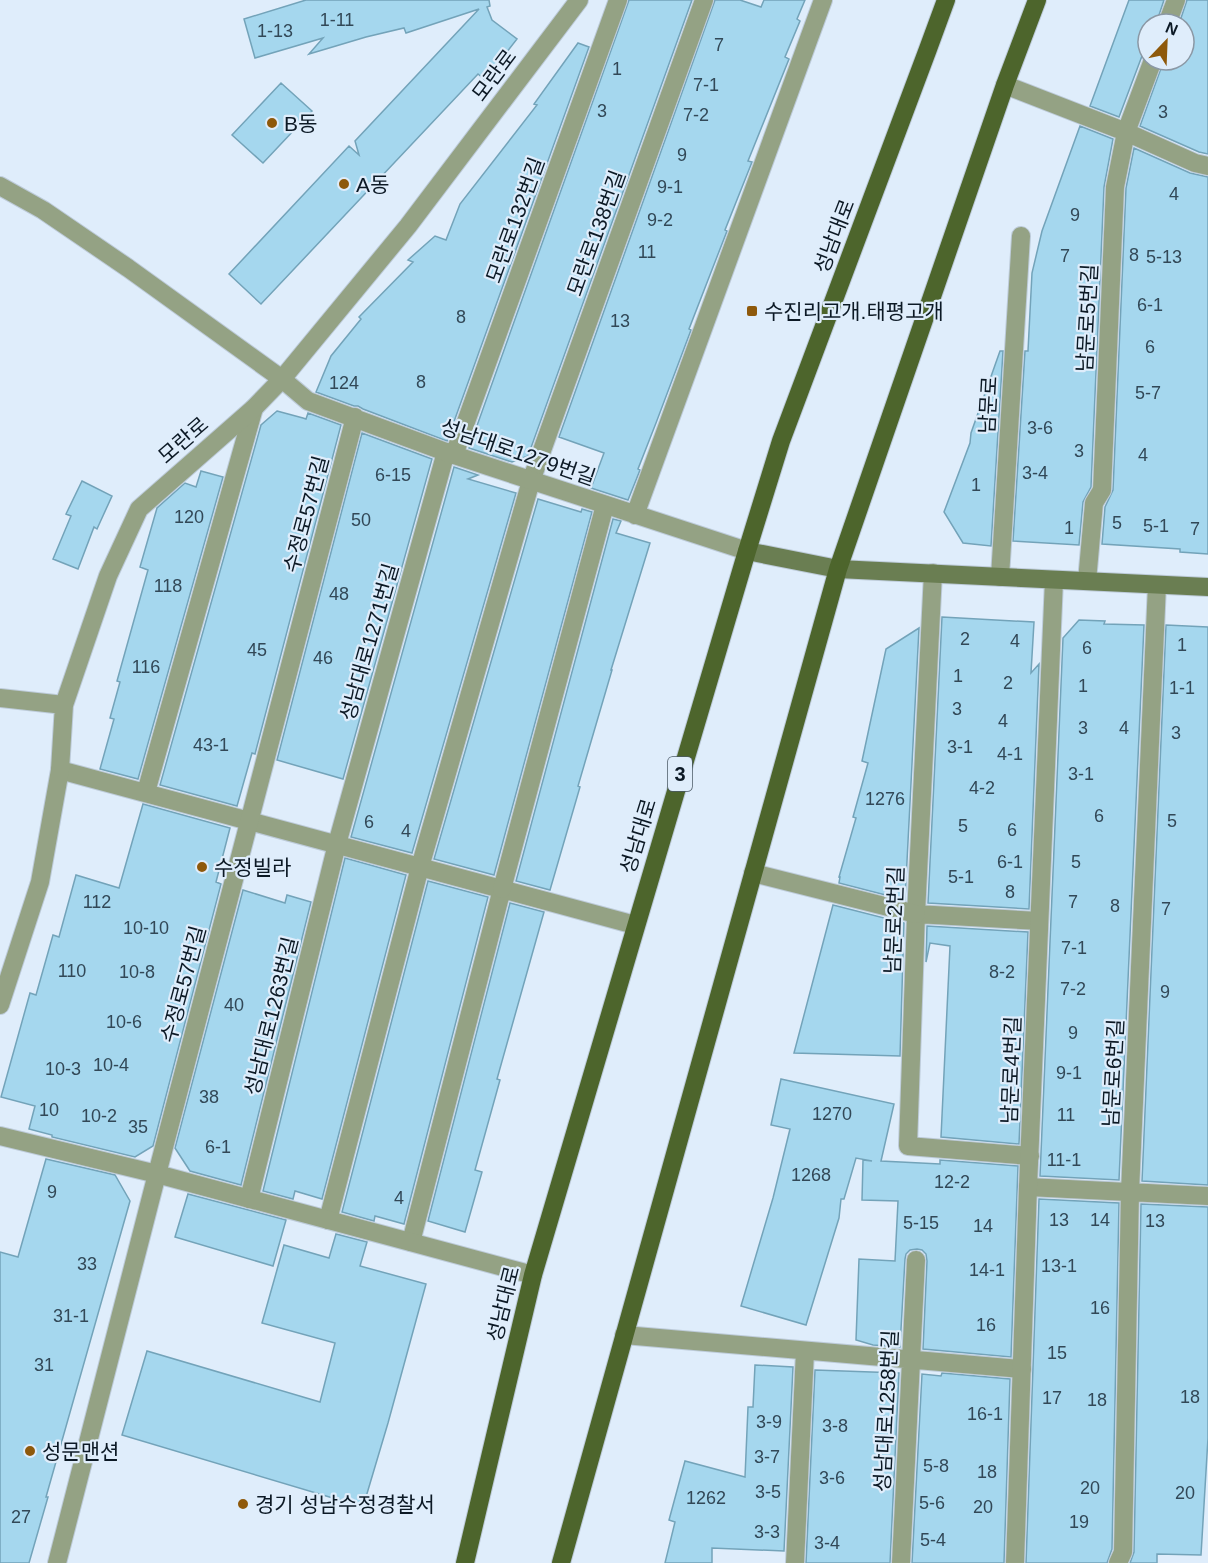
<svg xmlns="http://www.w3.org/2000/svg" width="1208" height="1563" font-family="Arial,'Noto Sans KR',sans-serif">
	<rect width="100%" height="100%" fill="#dfedfb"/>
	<path fill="#a5d7ee" stroke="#73a3b9" stroke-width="1.5" d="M306,0H489L490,6L487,7L492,20L517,39L485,80L478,74L261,304L229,274L349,146L359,155L355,141L479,9L406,33L404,28L366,37L309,54L323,38L255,58L244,19Z
		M629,0H692L528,456L512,462L469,448Z
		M715,0H740L761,7L764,0H805L797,19L800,21L785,57L789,59L748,161L752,162L725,230L727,231L689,329L691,330L656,423L638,469L640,470L628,500L591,488L604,453L559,437Z
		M1129,0H1164L1156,24H1148V50L1142,56L1119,117L1090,106Z
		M1187,0H1208V154L1199,152L1140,126L1164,60H1184V24H1179Z
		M578,43L589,47L447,441L363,409L358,406H354L316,392L331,356L361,319L359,317L413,262L408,260L435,236L446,240L460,204L537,105L534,104Z
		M281,83L312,111L263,163L232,135Z
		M1080,126L1113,139L1104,187L1091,487L1083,502L1079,545L1013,541L1025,351H1028L1032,273L1042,231Z
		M1134,148L1190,173L1208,177V554L1180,552V549L1102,544L1105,507L1113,490L1126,188Z
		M1000,351H1003L991,546L963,543L944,512L970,443L971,433Z
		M277,411L303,418L306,419L308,413L341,425L255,754L252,753L237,806L160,785L261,425Z
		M362,433L432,459L343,779L277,760Z
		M454,467L478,475L468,479L516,493L412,853L351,837Z
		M201,471L223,477L138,779L100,769L114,719L110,718L120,682L117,681L148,570L140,567L157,508L185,483L196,487Z
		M82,481L112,496L97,529L94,527L78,569L53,559L71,516L66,514Z
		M538,499L581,512L582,509L592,512L494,875L434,859Z
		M613,519L621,521L616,533L650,543L611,670H612L578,786L580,787L550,890L516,881Z
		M942,617L1034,622L1031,673L1039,664L1029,909L928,903Z
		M1079,620L1105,621L1104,624L1144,625L1119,1180L1040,1176L1063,638Z
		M1166,625L1208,627V1185L1142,1181Z
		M919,628L905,900L839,883L840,877H839L856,818L853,817L868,763L862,761L886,649Z
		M143,804L230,828L216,882L221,884L153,1146L135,1157L52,1137V1135L29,1129L35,1106L1,1097L30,993L36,995L53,935L59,937L76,875L119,888Z
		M345,858L406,875L322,1199L295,1191L293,1199L263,1191Z
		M428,881L488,897L404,1224L375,1216L374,1221L342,1212Z
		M243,890L285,903L287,895L311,902L241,1185L190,1171L175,1148Z
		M510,903L544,912L497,1079L500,1080L475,1170L482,1172L465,1232L428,1221Z
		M833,905L904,923L900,1056L794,1053Z
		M927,926L1028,932L1019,1144L941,1137L950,946L930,943L926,962Z
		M781,1079L894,1104L881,1161L940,1164V1160L1018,1166L1011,1357L923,1349L927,1261L926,1254L922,1250L917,1249L910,1250L906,1254L905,1259L900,1347L873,1345L856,1340L859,1259L895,1261L898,1201L862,1200L863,1160L872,1161L856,1158L844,1199H841L839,1218L806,1325L741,1306L773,1198L790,1129L771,1125Z
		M46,1159L115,1175L130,1201L46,1497H48L29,1563H0V1252L18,1257Z
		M188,1194L286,1220L273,1266L175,1237Z
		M1039,1199L1119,1203L1112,1549L1107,1563H1026Z
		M1141,1204L1208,1207V1438L1201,1555L1157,1554V1563H1130L1134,1552Z
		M336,1234L367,1242L360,1266L426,1284L388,1423L363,1507L122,1435L147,1351L320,1402L335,1343L262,1323L284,1245L329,1258Z
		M755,1365L793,1367L784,1551L712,1548V1563H665L675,1522L669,1520L685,1461L745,1477L748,1407H753Z
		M815,1370L899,1373L890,1563H806Z
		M942,1373L1010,1379L1004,1563H912L922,1374L941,1376Z"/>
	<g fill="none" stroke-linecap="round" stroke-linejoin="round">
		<defs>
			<path id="lane" d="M1167,24L1176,0
				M1005,85L1126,132L1195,163L1208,166
				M454,455L618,0
				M933,573L916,914L908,1146L1030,1156
				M1000,577L1021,236
				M1087,581L1094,503L1102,490L1115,187L1126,132L1153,60
				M60,770L635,925
				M146,792L254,408
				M916,914L1039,921
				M1028,1187L1208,1196
				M249,1199L337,844L446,452
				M328,1220L420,867L531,481L704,0
				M411,1242L502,889
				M624,1335L1022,1369
				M795,1563L805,1351
				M901,1563L916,1260
				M1118,1563L1123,1552L1130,1192L1157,585"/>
			<path id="street" d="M0,186L43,210L128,268L282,379L308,401L454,455L747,551
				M635,515L823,0
				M0,698L64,705
				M753,873L916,914
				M502,889L605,505
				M0,1005L40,882L60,770L64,705L108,576L139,509L254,408L282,379L408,226L579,0
				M0,1136L157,1174L533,1275
				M57,1563L157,1174L355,417
				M1015,1563L1028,1187L1054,580"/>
			<path id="secondary" d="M747,551L838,569L1208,587"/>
			<path id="primary" d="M465,1563L533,1275L747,551L781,441L928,49L946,0
				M561,1563L838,569L1005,85L1037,0"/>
		</defs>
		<use href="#lane" stroke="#bdcbd9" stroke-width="20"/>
		<use href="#street" stroke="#bdcbd9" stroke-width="20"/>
		<use href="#secondary" stroke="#bdcbd9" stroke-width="20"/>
		<use href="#primary" stroke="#bdcbd9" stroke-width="20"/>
		<use href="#lane" stroke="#94a284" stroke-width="18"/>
		<use href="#street" stroke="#94a284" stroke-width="18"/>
		<use href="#secondary" stroke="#6a7e52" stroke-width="18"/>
		<use href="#primary" stroke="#4d652c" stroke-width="18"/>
	</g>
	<g fill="#8e590b" stroke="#dfedfb" stroke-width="2">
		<circle cx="272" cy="123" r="6"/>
		<circle cx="344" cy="184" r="6"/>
		<rect x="746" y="305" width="12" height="12" rx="3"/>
		<circle cx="202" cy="867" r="6"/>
		<circle cx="30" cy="1451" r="6"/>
		<circle cx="243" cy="1504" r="6"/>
	</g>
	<g text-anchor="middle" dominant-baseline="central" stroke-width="4.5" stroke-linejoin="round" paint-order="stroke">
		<g font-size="18" fill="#324857">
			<text x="337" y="20">1-11</text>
			<text x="275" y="31">1-13</text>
			<text x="719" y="45">7</text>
			<text x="617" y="69">1</text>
			<text x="706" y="85">7-1</text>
			<text x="602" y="111">3</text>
			<text x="1163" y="112">3</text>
			<text x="696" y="115">7-2</text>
			<text x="682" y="155">9</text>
			<text x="670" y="187">9-1</text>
			<text x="1174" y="194">4</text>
			<text x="1075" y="215">9</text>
			<text x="660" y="220">9-2</text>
			<text x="647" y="252">11</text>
			<text x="1134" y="255">8</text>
			<text x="1065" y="256">7</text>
			<text x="1164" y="257">5-13</text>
			<text x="1150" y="305">6-1</text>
			<text x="461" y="317">8</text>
			<text x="620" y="321">13</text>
			<text x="1150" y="347">6</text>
			<text x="421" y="382">8</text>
			<text x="344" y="383">124</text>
			<text x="1148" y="393">5-7</text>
			<text x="1040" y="428">3-6</text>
			<text x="1079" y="451">3</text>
			<text x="1143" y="455">4</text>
			<text x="1035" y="473">3-4</text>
			<text x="393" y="475">6-15</text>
			<text x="976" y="485">1</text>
			<text x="189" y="517">120</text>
			<text x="361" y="520">50</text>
			<text x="1117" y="523">5</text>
			<text x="1156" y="526">5-1</text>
			<text x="1069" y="528">1</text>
			<text x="1195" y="529">7</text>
			<text x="168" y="586">118</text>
			<text x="339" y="594">48</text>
			<text x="965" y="639">2</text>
			<text x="1015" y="641">4</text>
			<text x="1182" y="645">1</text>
			<text x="1087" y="648">6</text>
			<text x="257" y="650">45</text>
			<text x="323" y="658">46</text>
			<text x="146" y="667">116</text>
			<text x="958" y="676">1</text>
			<text x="1008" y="683">2</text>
			<text x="1083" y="686">1</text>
			<text x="1182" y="688">1-1</text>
			<text x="957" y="709">3</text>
			<text x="1003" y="721">4</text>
			<text x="1083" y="728">3</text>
			<text x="1124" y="728">4</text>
			<text x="1176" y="733">3</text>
			<text x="211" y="745">43-1</text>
			<text x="960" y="747">3-1</text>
			<text x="1010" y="754">4-1</text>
			<text x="1081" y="774">3-1</text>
			<text x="982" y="788">4-2</text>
			<text x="885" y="799">1276</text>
			<text x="1099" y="816">6</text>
			<text x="1172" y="821">5</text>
			<text x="369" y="822">6</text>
			<text x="963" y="826">5</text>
			<text x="1012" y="830">6</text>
			<text x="406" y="831">4</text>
			<text x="1010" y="862">6-1</text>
			<text x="1076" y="862">5</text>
			<text x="961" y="877">5-1</text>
			<text x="1010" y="892">8</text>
			<text x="97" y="902">112</text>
			<text x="1073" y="902">7</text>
			<text x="1115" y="906">8</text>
			<text x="1166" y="909">7</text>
			<text x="146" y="928">10-10</text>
			<text x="1074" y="948">7-1</text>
			<text x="72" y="971">110</text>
			<text x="137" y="972">10-8</text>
			<text x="1002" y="972">8-2</text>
			<text x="1073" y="989">7-2</text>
			<text x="1165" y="992">9</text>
			<text x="234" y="1005">40</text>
			<text x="124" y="1022">10-6</text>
			<text x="1073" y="1033">9</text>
			<text x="111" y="1065">10-4</text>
			<text x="63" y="1069">10-3</text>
			<text x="1069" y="1073">9-1</text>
			<text x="209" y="1097">38</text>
			<text x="49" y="1110">10</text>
			<text x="832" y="1114">1270</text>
			<text x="1066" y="1115">11</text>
			<text x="99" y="1116">10-2</text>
			<text x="138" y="1127">35</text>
			<text x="218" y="1147">6-1</text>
			<text x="1064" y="1160">11-1</text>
			<text x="811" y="1175">1268</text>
			<text x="952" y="1182">12-2</text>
			<text x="52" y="1192">9</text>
			<text x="399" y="1198">4</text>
			<text x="1059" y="1220">13</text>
			<text x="1100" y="1220">14</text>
			<text x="1155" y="1221">13</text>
			<text x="921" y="1223">5-15</text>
			<text x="983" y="1226">14</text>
			<text x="87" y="1264">33</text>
			<text x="1059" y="1266">13-1</text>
			<text x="987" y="1270">14-1</text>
			<text x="1100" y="1308">16</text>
			<text x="71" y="1316">31-1</text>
			<text x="986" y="1325">16</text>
			<text x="1057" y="1353">15</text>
			<text x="44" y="1365">31</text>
			<text x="1190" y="1397">18</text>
			<text x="1052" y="1398">17</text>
			<text x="1097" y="1400">18</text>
			<text x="985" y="1414">16-1</text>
			<text x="769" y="1422">3-9</text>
			<text x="835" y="1426">3-8</text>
			<text x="767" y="1457">3-7</text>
			<text x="936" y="1466">5-8</text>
			<text x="987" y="1472">18</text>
			<text x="832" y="1478">3-6</text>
			<text x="1090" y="1488">20</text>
			<text x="768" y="1492">3-5</text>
			<text x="1185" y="1493">20</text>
			<text x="706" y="1498">1262</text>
			<text x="932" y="1503">5-6</text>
			<text x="983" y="1507">20</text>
			<text x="21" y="1517">27</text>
			<text x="1079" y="1522">19</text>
			<text x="767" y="1532">3-3</text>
			<text x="933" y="1540">5-4</text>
			<text x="827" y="1543">3-4</text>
		</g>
		<rect fill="#dfedfb" stroke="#4b5965" stroke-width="1.5" x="668" y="757" width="24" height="34" rx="4.5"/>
		<g font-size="20" font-weight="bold" fill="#0c1925">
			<text x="680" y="774">3</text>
		</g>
		<g font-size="21" fill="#0c1925" stroke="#dfedfb">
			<text transform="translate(494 75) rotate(-53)">모란로</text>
			<text transform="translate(515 220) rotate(-70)">모란로132번길</text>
			<text transform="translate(596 233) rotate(-70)">모란로138번길</text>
			<text transform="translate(834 236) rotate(-69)">성남대로</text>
			<text transform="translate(1087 318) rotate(-87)">남문로5번길</text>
			<text transform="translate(988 405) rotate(-87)">남문로</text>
			<text transform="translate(183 440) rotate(-41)">모란로</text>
			<text transform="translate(518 452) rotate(19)">성남대로1279번길</text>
			<text transform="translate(306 514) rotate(-75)">수정로57번길</text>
			<text transform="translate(369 642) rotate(-74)">성남대로1271번길</text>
			<text transform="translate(638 836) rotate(-73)">성남대로</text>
			<text transform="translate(894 920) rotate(-88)">남문로2번길</text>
			<text transform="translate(183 984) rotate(-75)">수정로57번길</text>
			<text transform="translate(271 1016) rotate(-76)">성남대로1263번길</text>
			<text transform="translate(1011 1070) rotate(-88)">남문로4번길</text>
			<text transform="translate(1113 1073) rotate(-87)">남문로6번길</text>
			<text transform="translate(503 1304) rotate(-76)">성남대로</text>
			<text transform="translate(886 1411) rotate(-87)">성남대로1258번길</text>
		</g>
		<g font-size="21" fill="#0c1925" stroke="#dfedfb" text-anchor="start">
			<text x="284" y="123">B동</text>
			<text x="356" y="184">A동</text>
			<text x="764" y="311">수진리고개.태평고개</text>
			<text x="214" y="867">수정빌라</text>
			<text x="42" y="1451">성문맨션</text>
			<text x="255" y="1504">경기 성남수정경찰서</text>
		</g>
	</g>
	<g transform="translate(1166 42) rotate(23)"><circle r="28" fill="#dfedfb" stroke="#8b98a5" stroke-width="1.5"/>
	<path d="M0-4.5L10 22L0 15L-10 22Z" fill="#8e590b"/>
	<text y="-9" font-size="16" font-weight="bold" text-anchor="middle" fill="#0c1925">N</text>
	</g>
</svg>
